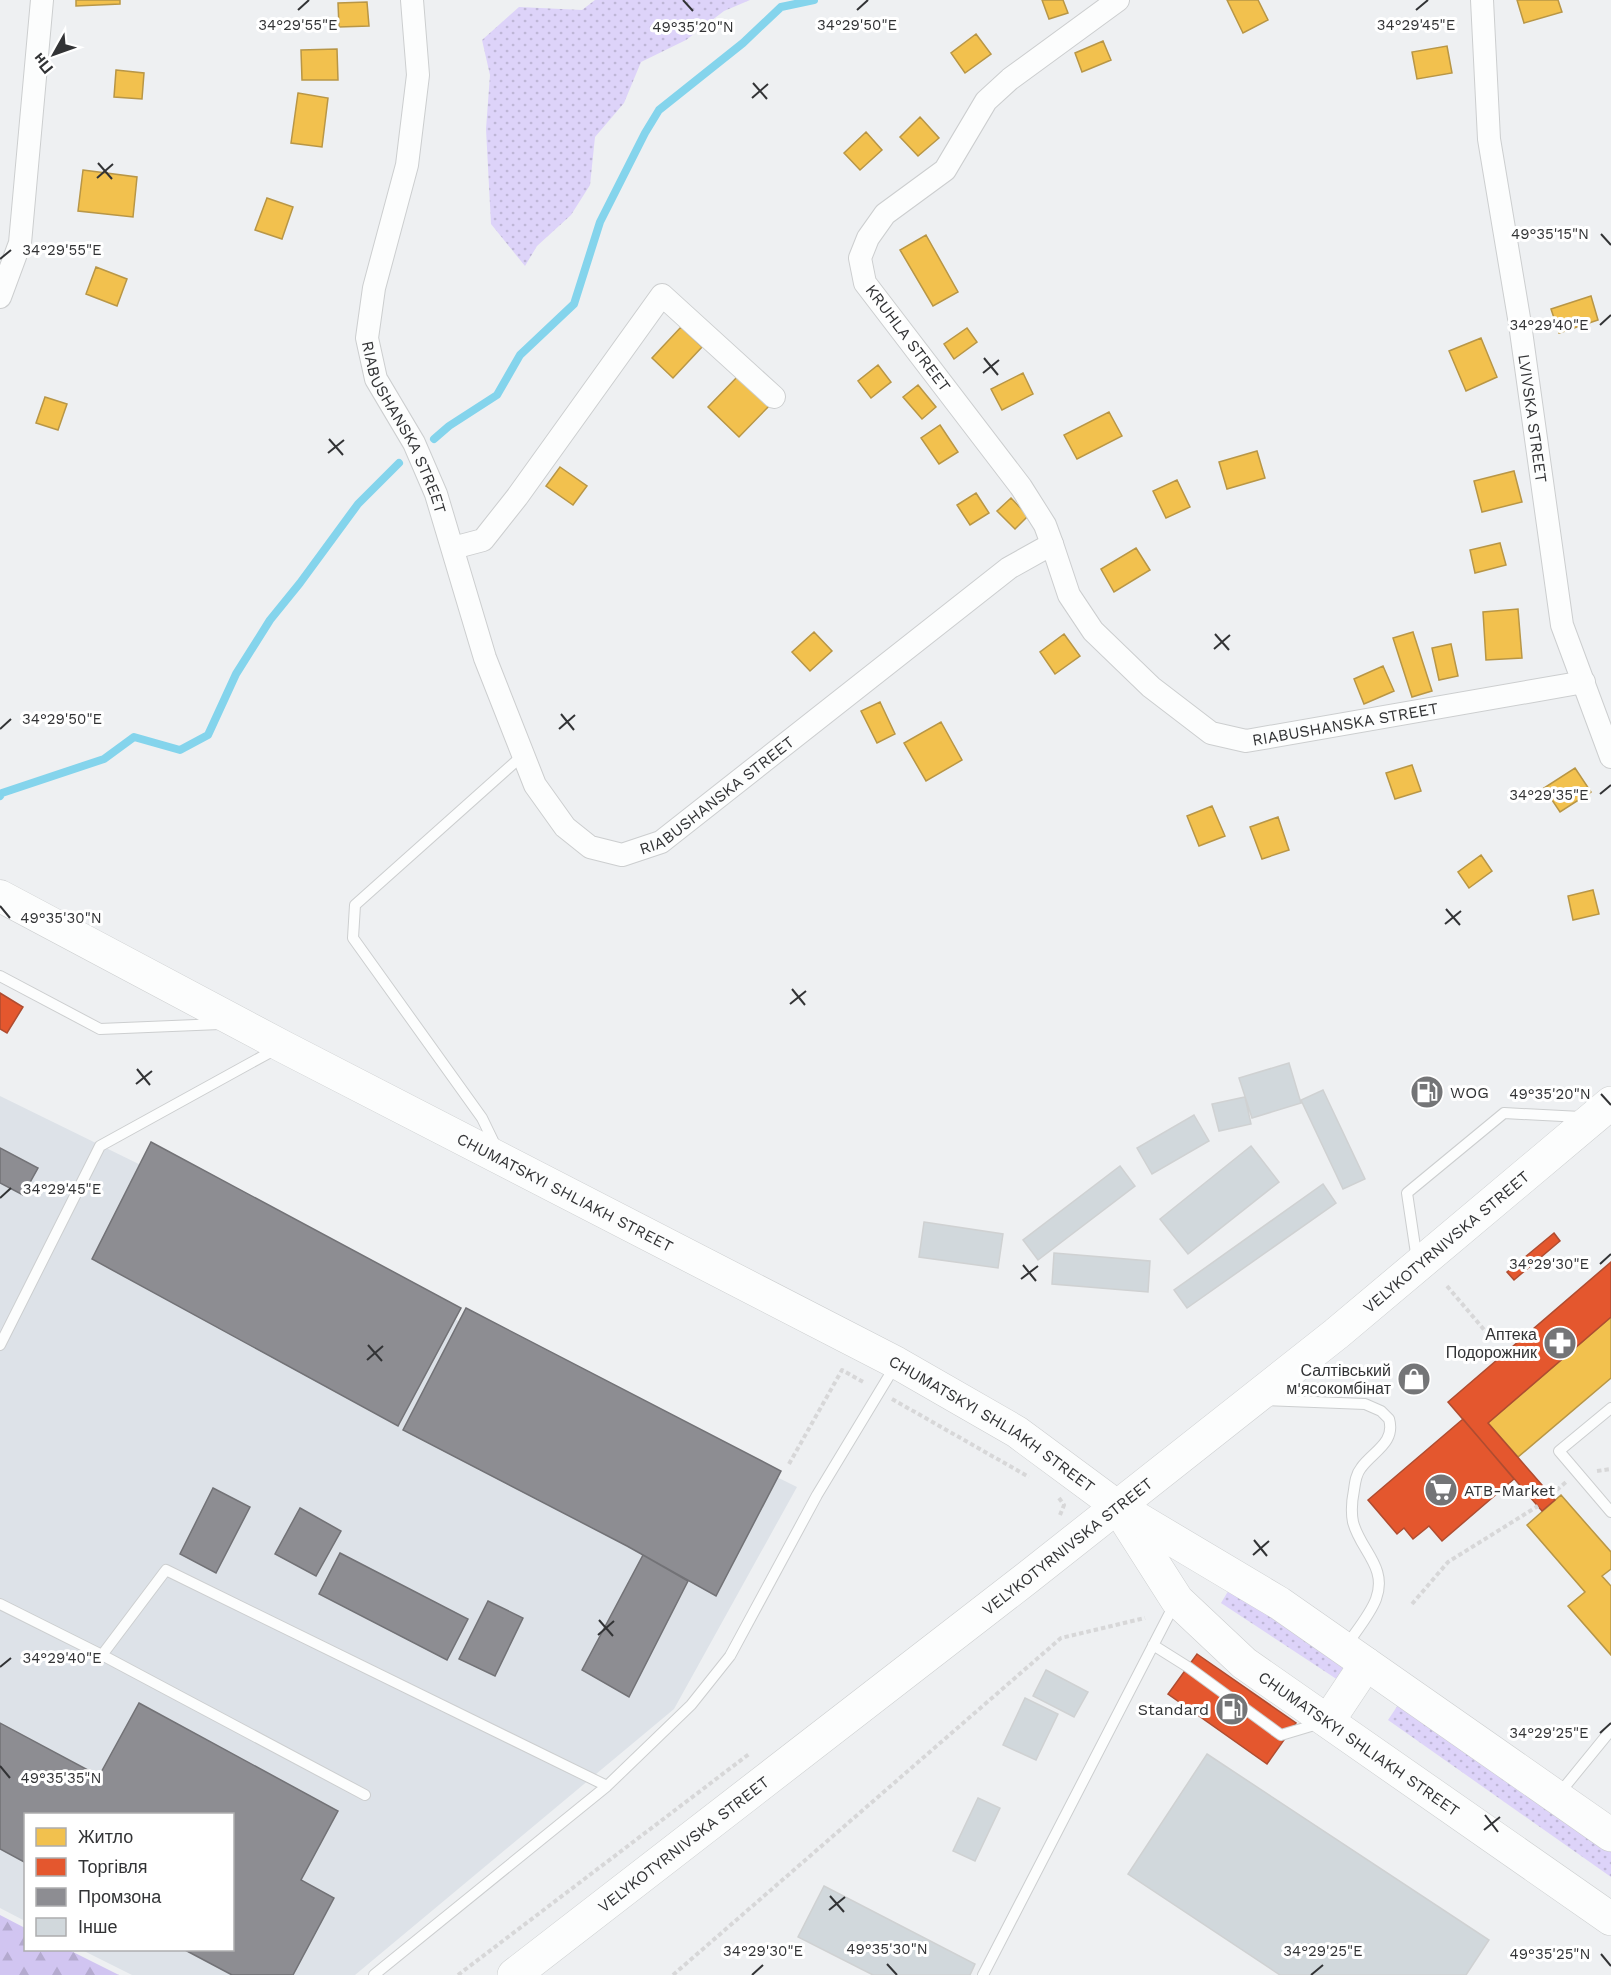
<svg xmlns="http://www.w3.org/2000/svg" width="1611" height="1975" font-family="'Work Sans',sans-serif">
	<defs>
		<pattern id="grass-dots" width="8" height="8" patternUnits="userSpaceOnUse" patternTransform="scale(1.5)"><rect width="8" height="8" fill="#ddd3f9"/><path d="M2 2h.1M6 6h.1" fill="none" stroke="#beb6d6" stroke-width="1.8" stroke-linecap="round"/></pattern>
		<pattern id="forest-firs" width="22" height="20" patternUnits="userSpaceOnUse" patternTransform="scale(1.5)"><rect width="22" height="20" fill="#d1c5f1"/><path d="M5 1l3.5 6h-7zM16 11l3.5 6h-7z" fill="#b4aacf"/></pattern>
	</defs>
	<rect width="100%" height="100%" fill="#eef0f2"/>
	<path fill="#dde2e8" d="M0,1096L797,1487L674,1709L355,1975H132L82,1950H232V1814H26L25,1921L0,1908Z"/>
	<path fill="url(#grass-dots)" d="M595,0H750L724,11L686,40L641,62L624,103L595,137L590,185L571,215L537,246L525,266L491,224L486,129L490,75L482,40L519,7L582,10Z
		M1230,1588L1350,1668L1341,1682L1221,1603Z
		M1400,1702L1611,1850V1877L1388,1720Z"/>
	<path fill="url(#forest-firs)" d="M0,1915L25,1928L26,1950H69L119,1975H0Z"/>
	<path fill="#f2c14e" stroke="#b89646" stroke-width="1.5" d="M76,0H120V4L76,6Z
		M1042,0H1063L1068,13L1049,19Z
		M1227,0H1258L1268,20L1243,33Z
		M1517,0H1558L1562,12L1524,23Z
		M367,2L369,26L339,27L338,3Z
		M976,34L991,54L965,73L951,53Z
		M1103,41L1111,60L1082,72L1075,53Z
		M1447,46L1452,73L1417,79L1412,52Z
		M337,49L338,80H302L301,50Z
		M116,70L144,73L142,99L114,97Z
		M298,93L328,98L322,147L291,143Z
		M920,117L939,138L918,156L900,137Z
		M866,132L882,150L860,170L844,153Z
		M83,170L137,177L133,217L78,211Z
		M267,198L293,207L282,239L255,230Z
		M926,235L958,292L933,306L900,250Z
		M96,267L127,279L117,306L86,294Z
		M1591,296L1598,320L1559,333L1551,309Z
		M681,327L702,347L673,378L652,358Z
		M967,328L977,342L954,359L944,344Z
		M1481,338L1497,377L1466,391L1449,351Z
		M878,365L891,382L871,398L858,381Z
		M1023,373L1033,394L1002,410L991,389Z
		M740,374L771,404L739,437L708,407Z
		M918,385L936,407L922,419L903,397Z
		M45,397L67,404L58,430L36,423Z
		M1109,412L1122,436L1077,459L1064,435Z
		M940,425L958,452L939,464L921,438Z
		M1257,451L1265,478L1227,489L1219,462Z
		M560,467L587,486L573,505L546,486Z
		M1514,471L1522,502L1482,512L1474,481Z
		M1177,480L1190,507L1166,518L1153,491Z
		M976,493L989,513L970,525L957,505Z
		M1011,498L1028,516L1015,529L997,511Z
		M1500,543L1506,565L1475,573L1470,550Z
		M1136,548L1150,570L1114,592L1101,569Z
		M1518,609L1522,658L1486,660L1483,612Z
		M814,632L832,651L810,671L792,652Z
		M1413,632L1432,691L1412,697L1393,638Z
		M1064,634L1080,656L1055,674L1040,652Z
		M1451,644L1458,676L1439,680L1432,648Z
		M1383,666L1394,691L1364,704L1354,679Z
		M880,702L895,734L877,743L861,711Z
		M941,722L962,760L926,781L904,743Z
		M1412,765L1421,791L1395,799L1386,773Z
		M1575,768L1591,792L1560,812L1544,788Z
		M1212,806L1225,836L1199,846L1187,816Z
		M1278,817L1289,850L1262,859L1250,827Z
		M1481,855L1492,871L1469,888L1458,872Z
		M1593,890L1599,914L1573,920L1568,896Z
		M1611,1317V1378L1518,1457L1488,1423Z
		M1561,1495L1611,1552V1569L1602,1576L1611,1586V1655L1568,1606L1585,1592L1527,1525Z"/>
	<path fill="#e4572e" stroke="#af4c30" stroke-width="1.5" d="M0,993L23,1007L7,1033L0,1029Z
		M1554,1233L1560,1241L1514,1280L1507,1272Z
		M1611,1262V1317L1488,1423L1555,1500L1542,1511L1448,1402Z
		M1463,1419L1514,1479L1442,1541L1429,1526L1413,1539L1404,1528L1397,1534L1368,1500Z
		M1197,1654L1296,1723L1267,1764L1168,1694Z"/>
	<path fill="#8d8d92" stroke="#727276" stroke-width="1.5" d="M151,1142L461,1308L398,1426L92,1259Z
		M0,1148L38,1168L23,1195L0,1183Z
		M466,1308L781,1471L716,1596L627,1546L403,1430Z
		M213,1488L250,1507L216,1573L180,1554Z
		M300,1508L341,1531L316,1576L275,1554Z
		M340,1553L468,1619L447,1660L319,1594Z
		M643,1555L688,1581L629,1697L582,1670Z
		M488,1601L523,1618L495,1676L459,1659Z
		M139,1703L338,1811L301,1880L334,1898L293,1975H232L185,1950H232V1814H26V1863L0,1849V1723L99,1776Z"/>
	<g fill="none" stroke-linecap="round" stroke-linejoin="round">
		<path stroke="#84d4ec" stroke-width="8" d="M434,439L449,426L497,395L520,355L574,304L600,222L645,133L659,110L743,43L781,7L814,0
			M0,796L2,793L104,759L134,737L180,750L208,735L236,674L270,620L300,583L358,504L399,463"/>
	</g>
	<path fill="#d1d8dc" stroke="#cfd1d2" stroke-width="1.5" d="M1289,1063L1301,1103L1252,1118L1239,1078Z
		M1323,1090L1365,1179L1343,1189L1301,1100Z
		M1245,1097L1251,1124L1219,1131L1212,1104Z
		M1194,1115L1209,1141L1152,1174L1137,1148Z
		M1251,1146L1279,1182L1188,1254L1160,1219Z
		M1120,1166L1135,1186L1038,1260L1023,1240Z
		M1323,1184L1336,1203L1187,1308L1174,1290Z
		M924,1222L1003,1234L998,1268L919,1257Z
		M1054,1253L1150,1261L1148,1292L1052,1284Z
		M1046,1670L1088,1692L1074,1717L1033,1696Z
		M1025,1698L1058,1714L1036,1760L1003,1745Z
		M1207,1754L1489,1940L1466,1975H1280L1128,1874Z
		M978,1798L1000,1808L975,1861L953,1851Z
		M824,1886L975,1964L970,1975H873L798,1937Z"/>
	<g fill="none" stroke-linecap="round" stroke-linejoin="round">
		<defs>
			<path id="service" d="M0,976L100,1029L220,1024
				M497,1149L482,1118L353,938L355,905L523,755
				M1417,1260L1407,1193L1504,1113L1581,1117
				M0,1345L100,1146L276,1049
				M1265,1400L1365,1404L1381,1411L1389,1419C1396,1443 1372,1452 1361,1468C1356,1474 1355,1482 1354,1490C1352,1500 1351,1512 1353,1522C1360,1550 1388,1567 1376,1599C1370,1615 1356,1631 1346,1646
				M1611,1408L1559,1451L1611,1512
				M0,1604L102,1655L166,1570L607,1786
				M1153,1645L1188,1667L1281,1735L1321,1723
				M102,1655L365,1795
				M1558,1795L1611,1730
				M374,1975L607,1786L691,1705L730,1656L817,1495L895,1366
				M983,1975L1175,1603"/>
			<g id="minor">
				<path id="s1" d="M412,0L418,75L407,165L374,288L367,338L376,379L414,443L436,494L485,658L535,785L565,827L590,847L622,855L661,842L1009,568L1052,544L1069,595L1093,631L1151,687L1211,733L1246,741L1584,682"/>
				<path id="s2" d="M1482,0L1489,139L1520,324L1562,625L1611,757"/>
				<path d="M0,297L20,243L42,0"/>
				<path d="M1052,544L1045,525L1021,487L865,283L860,258L868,238L885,214L945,170L986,101L1010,79L1118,0"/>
				<path d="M453,548L483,540L517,497L662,295L774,397"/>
			</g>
			<g id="secondary">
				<path id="s3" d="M0,896L282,1046L897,1363L1017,1432L1117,1506"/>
			</g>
			<g id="primary">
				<path id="s4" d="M1117,1506L1177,1600L1244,1663L1611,1919"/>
				<path d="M1123,1510L1279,1603L1611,1835"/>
				<path d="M1328,1721L1366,1664"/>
				<path id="s5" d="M514,1975L1027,1578L1336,1334L1611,1103"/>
			</g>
		</defs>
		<use href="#service" stroke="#cccecf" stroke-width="12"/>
		<use href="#minor" stroke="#cccecf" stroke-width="24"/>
		<use href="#secondary" stroke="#cccecf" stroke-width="33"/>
		<use href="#primary" stroke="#cccecf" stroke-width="34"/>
		<path stroke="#d7d7d8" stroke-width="4" stroke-dasharray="4.5 3" stroke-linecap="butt" d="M1447,1286L1486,1332
			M892,1399L1029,1477
			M789,1464L842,1370L865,1383
			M1597,1471L1611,1469
			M1551,1495L1566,1482
			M1059,1498L1064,1505L1060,1515
			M1412,1604L1448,1562L1538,1506
			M458,1975L749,1754
			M673,1975L1061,1638L1145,1618"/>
		<use href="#service" stroke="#fcfdfd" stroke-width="10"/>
		<use href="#minor" stroke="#fcfdfd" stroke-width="22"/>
		<use href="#secondary" stroke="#fcfdfd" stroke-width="32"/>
		<use href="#primary" stroke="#fcfdfd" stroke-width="33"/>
	</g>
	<path fill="none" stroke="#323335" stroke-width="2" d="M683,0L693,11M298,10L309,0M857,10L868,0M1416,10L1428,0M753,83L767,99M752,98L768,84M98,163L112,179M97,178L113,164M1601,234L1611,245M0,259L11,250M1600,325L1611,315M984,358L998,375M983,373L999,360M329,439L343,455M328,453L344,440M1215,634L1229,650M1214,649L1230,635M561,714L574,730M0,729L11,719M559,729L575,715M1600,794L1611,785M0,906L10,918M1446,909L1460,925M1445,924L1461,911M792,989L805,1005M790,1004L806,991M137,1069L150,1085M136,1084L152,1071M1601,1094L1611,1105M0,1198L11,1188M1600,1264L1611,1254M1023,1265L1036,1281M1021,1279L1038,1266M368,1345L382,1361M367,1360L383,1346M1254,1540L1267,1556M1253,1555L1269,1541M599,1620L613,1636M598,1635L614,1621M0,1667L11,1658M1600,1733L1611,1723M0,1766L10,1778M1485,1815L1498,1832M1484,1830L1500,1817M830,1896L844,1912M829,1910L845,1897M1601,1954L1611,1966M887,1964L897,1975M752,1975L763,1965M1311,1975L1323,1965"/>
	<defs>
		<symbol id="fuel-disc" viewBox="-11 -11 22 22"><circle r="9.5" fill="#747577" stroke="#fff"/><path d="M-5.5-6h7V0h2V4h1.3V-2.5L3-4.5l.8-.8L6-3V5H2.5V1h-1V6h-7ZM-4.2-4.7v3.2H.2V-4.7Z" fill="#fff"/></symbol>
		<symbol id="pharmacy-disc" viewBox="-11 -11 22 22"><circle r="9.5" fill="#747577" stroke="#fff"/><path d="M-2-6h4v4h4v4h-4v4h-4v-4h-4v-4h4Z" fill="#fff"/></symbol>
		<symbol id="shop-disc" viewBox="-11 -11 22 22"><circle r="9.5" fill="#747577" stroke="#fff"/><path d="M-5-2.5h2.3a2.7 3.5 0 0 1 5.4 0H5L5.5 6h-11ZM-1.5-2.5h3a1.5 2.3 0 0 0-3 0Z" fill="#fff"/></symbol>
		<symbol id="supermarket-disc" viewBox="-11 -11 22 22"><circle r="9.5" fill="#747577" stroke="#fff"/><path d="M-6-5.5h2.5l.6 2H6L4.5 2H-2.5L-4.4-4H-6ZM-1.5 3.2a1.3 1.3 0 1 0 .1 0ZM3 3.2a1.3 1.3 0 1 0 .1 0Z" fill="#fff"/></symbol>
	</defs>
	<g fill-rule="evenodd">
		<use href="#fuel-disc" x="1408" y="1073" width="38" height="38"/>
		<use href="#pharmacy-disc" x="1541" y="1324" width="38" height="38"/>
		<use href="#shop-disc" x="1395" y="1360" width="38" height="38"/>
		<use href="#supermarket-disc" x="1422" y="1471" width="38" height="38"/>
		<use href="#fuel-disc" x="1213" y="1690" width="38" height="38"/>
	</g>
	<g text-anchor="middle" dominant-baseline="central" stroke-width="6" stroke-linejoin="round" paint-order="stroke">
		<g font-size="16" fill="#323335" stroke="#fff">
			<text transform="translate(908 338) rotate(53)">KRUHLA STREET</text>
			<text stroke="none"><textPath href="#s2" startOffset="422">LVIVSKA STREET</textPath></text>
			<text stroke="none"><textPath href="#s1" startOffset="441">RIABUSHANSKA STREET</textPath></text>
			<text stroke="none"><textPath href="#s1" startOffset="1863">RIABUSHANSKA STREET</textPath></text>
			<text stroke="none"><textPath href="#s1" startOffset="1053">RIABUSHANSKA STREET</textPath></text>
			<text stroke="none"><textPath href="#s3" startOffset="638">CHUMATSKYI SHLIAKH STREET</textPath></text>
			<text stroke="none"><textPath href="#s5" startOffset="1186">VELYKOTYRNIVSKA STREET</textPath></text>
			<text stroke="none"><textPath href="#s3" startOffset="1124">CHUMATSKYI SHLIAKH STREET</textPath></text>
			<text stroke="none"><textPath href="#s5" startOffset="700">VELYKOTYRNIVSKA STREET</textPath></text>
			<text stroke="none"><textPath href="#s4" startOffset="344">CHUMATSKYI SHLIAKH STREET</textPath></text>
			<text stroke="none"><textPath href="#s5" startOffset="214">VELYKOTYRNIVSKA STREET</textPath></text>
		</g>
		<g font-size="16" fill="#323335" stroke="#fff" text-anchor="end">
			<text x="1450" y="1092" text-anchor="start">WOG</text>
			<text x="1537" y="1334">Аптека<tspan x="1537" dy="18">Подорожник</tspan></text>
			<text x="1391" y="1370">Салтівський<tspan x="1391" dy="18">м'ясокомбінат</tspan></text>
			<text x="1464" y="1490" text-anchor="start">ATB-Market</text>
			<text x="1209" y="1709">Standard</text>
		</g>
	</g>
	<g font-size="15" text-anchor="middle" fill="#323335" stroke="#fff" stroke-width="6" stroke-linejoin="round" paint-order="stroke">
		<text x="298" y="30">34°29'55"E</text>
		<text x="857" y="30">34°29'50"E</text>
		<text x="1416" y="30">34°29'45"E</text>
		<text x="693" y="32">49°35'20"N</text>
		<text x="1550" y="239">49°35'15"N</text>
		<text x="62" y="255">34°29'55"E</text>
		<text x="1549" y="330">34°29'40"E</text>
		<text x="62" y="724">34°29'50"E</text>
		<text x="1549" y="800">34°29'35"E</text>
		<text x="61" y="923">49°35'30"N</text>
		<text x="1550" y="1099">49°35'20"N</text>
		<text x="62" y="1194">34°29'45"E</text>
		<text x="1549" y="1269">34°29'30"E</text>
		<text x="62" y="1663">34°29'40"E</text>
		<text x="1549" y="1738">34°29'25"E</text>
		<text x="61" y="1783">49°35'35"N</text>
		<text x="887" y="1954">49°35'30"N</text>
		<text x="763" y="1956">34°29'30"E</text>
		<text x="1323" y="1956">34°29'25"E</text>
		<text x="1550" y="1959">49°35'25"N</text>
	</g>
	<rect x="24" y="1813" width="210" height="138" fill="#ffffff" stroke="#adadae" stroke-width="1.5"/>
	<rect x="36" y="1828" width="30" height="18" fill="#f2c14e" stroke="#adadae" stroke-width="1.5"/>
	<text x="78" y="1843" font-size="18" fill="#323335">Житло</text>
	<rect x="36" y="1858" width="30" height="18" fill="#e4572e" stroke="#adadae" stroke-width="1.5"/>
	<text x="78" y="1873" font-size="18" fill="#323335">Торгівля</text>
	<rect x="36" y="1888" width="30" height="18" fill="#8d8d92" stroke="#adadae" stroke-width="1.5"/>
	<text x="78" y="1903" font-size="18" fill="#323335">Промзона</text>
	<rect x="36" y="1918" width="30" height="18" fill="#d1d8dc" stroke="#adadae" stroke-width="1.5"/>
	<text x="78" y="1933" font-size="18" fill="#323335">Інше</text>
	<g transform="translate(54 54) rotate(230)" stroke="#ffffff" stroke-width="4.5" paint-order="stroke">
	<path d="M0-4.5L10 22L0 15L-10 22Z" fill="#323335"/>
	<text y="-9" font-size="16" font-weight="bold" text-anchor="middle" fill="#323335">Пн</text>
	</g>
</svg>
